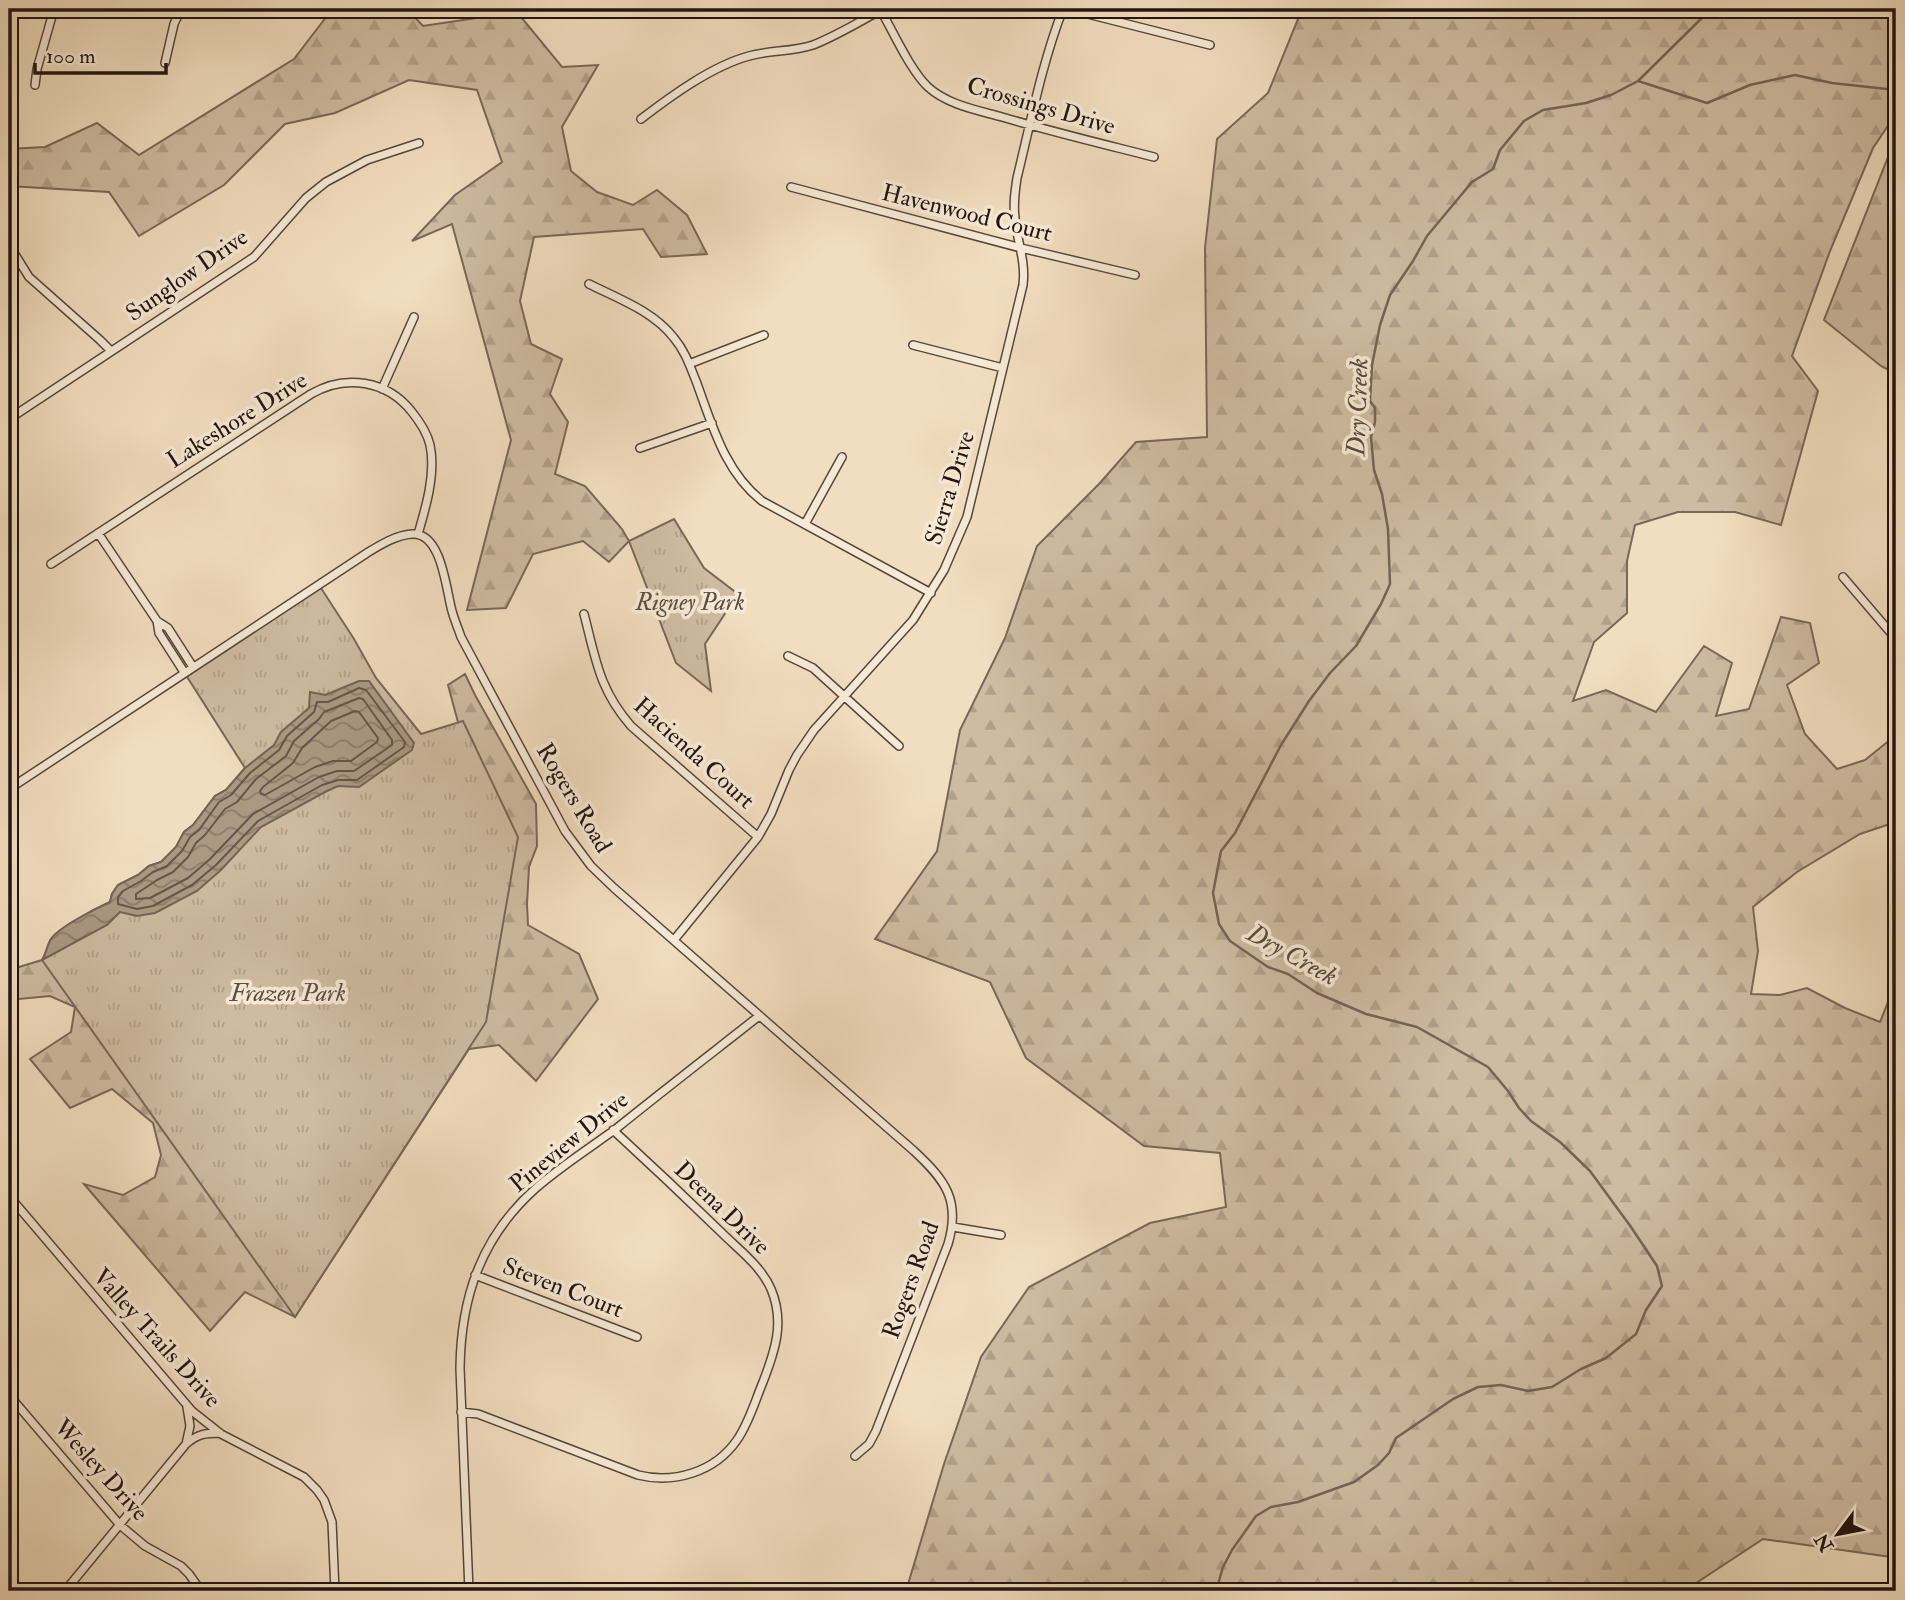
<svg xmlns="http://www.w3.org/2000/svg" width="1905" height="1600" font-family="'IM FELL Double Pica',serif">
	<defs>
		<pattern id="forest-firs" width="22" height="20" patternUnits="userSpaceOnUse" patternTransform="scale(1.75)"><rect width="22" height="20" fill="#cebba1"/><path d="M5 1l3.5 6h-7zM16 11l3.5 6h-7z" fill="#b1a089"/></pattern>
		<pattern id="park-tufts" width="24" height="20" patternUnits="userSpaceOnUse" patternTransform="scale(1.75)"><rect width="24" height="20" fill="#cebba1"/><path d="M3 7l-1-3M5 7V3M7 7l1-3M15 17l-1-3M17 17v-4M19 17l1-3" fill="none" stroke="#b1a089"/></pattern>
		<pattern id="water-waves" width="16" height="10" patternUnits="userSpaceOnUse" patternTransform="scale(1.75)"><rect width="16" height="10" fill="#ab9983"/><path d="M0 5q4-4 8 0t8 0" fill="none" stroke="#8b7c6a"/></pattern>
	</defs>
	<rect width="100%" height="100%" fill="#f1ddbf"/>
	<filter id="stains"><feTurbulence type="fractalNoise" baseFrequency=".00286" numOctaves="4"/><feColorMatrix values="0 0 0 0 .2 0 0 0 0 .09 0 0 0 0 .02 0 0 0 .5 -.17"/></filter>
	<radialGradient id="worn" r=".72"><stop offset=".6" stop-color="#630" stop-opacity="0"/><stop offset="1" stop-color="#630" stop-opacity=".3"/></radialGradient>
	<path fill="url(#forest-firs)" stroke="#786858" stroke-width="2" d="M340,9H407L423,26L517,12L562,67L598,65L562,127L571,171L597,192L633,205L657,190L687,215L707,254L661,257L643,229L534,237L520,301L531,344L562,359L550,394L568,422L555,474L585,486L622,529L629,541L609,562L583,541L533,554L506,608L467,610L511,440L452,224L412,241L455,195L502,162L477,90L409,80L335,113L285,124L224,185L139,236L109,192L9,186V149L45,147L97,123L139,155L294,59L330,12Z
		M1302,9H1896V374L1881,366L1824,320L1888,157L1894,117L1873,148L1830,251L1792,356L1818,391L1781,525L1735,512H1678L1635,525L1627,561V613L1594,642L1573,701L1606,690L1656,712L1704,646L1732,663L1716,716L1749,709L1781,617L1810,623L1819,663L1787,685L1805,734L1837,769L1865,760L1896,735V822L1860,834L1797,872L1753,907L1758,951L1751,994L1780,995L1807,988L1845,1008L1880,1022L1894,987L1896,986V1555L1891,1557L1763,1539L1684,1591H906L944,1464L981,1357L1029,1287L1150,1223L1226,1207L1220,1153L1144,1146L1026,1058L990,982L875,939L937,851L960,730L1005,638L1037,546L1099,484L1136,442L1207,437L1205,248L1217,139L1268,93Z
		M465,674L475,695L536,804L537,846L529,867L527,904L528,925L579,954L598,999L536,1081L499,1045L469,1049L295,1317L245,1292L210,1331L84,1184L123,1195L155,1177L161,1155L153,1123L112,1089L70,1108L30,1059L71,1032L75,1007L50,996L9,1000V970L42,960L462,737L448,685Z"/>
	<path fill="url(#park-tufts)" stroke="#786858" stroke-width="2" d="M674,519L704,568L738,594L705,644L711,691L676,663L629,541Z
		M319,585L354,639L376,678L421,734L463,721L518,837L486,1022L295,1317L42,960C46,954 48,943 51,939C59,927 97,908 110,902L112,894L118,885L138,875L149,866L161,862L176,847L184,832L193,825L215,796L226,790L245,768L184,672Z"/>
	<path fill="url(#water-waves)" stroke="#746455" stroke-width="2" d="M359,681H369L414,743L412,750L359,787L338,786L325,792L261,827L221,870L197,891L155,913L137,916L120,912L107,925L42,960C46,954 48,943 51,939C59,927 97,908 110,902L112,894L118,885L138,875L149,866L161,862L176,847L184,832L193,825L215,796L226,790L245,768L274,745L281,732L309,708L310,692L325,695Z"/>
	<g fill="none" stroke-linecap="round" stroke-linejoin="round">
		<path stroke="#665649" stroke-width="2" d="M359,688L366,690L405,742L404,747L357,780H338L322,785L258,821L216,865L192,885L153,906L137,909L118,904V897L123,891L141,881L153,872L167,866L182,851L190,837L199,830L219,802L231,795L250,773L279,750L287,736L314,712L317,702H328Z
			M359,698L363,699L392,740V745L354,771H337L319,777L253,814L210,859L188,878L150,898L136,899V894L157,880L173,872L188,857L196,843L205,835L225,809L237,802L256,779L286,756L294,741L319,719L324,712Z
			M355,711L359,712L378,738L377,742L351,761H333L315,767L265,795L261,794L260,791L263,787L293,763L302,748L331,721Z"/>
		<path stroke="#746455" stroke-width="2.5" d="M1638,81L1707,103L1750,85L1795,75L1832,83L1896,90
			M1216,1591L1223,1567L1232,1550L1256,1516L1271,1507L1298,1502L1354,1482L1378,1465L1389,1453L1396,1438L1453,1399L1478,1387L1501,1385L1528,1391L1552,1387L1581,1369L1606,1358L1636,1334L1646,1310L1662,1286L1657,1266L1631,1227L1590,1171L1560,1142L1531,1121L1519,1108L1508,1091L1488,1067L1417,1027L1366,1014L1317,993L1288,974L1268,967L1230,941L1219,924L1213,893L1221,851L1235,833L1281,745L1309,701L1330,673L1356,646L1381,604L1390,584L1388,529L1382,494L1374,470L1371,437L1375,422V408L1370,401L1372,365L1380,325L1390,295L1413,261L1427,236L1472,182L1493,169L1500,150L1524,121L1543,110L1586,103L1611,95L1638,81L1711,9"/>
		<defs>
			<path id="street" d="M238,9L248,10L263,9
				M880,9C893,31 910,70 928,87C948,105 977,110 1002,117C1053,132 1103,144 1154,157
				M1068,9L1210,45
				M165,63L174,24L181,9
				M35,85L37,69L54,9
				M641,119C671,96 712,66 749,56C770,50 792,52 813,45C836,36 859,22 881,10
				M791,187L1021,248L1135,275
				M9,250L11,248L29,277L100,340L111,351
				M589,284C619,299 653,311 674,338C685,351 690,366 696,381C712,424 724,471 762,501L931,593
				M913,345L1003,368
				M689,364L764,335
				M382,389L414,317
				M9,419L254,257L306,198L326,182L367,160L419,143
				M640,448L712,423
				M805,524L842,457
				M98,533L157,621L159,633L184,672
				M51,564L311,394C345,374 387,380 412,412C420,422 427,432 430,445C436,473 426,507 418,534
				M1843,577L1896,639
				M584,614C596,660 599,689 631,726L758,837
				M157,621L168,628L193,667
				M788,656L813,668L899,746
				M9,789L367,553C380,545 396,535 412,534C442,532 446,590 452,611C454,619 458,628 461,637L565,831L591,866L614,888L914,1151C945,1180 961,1200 948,1244L876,1431L869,1444L855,1456
				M674,940L758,837L771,814L789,770L797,755L814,730L913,620L944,570L967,517L1023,285C1026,261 1017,241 1015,218C1013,204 1015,191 1017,178C1031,121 1042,63 1063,9
				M9,1196L192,1411L221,1434L304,1477L317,1490L324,1500L332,1522L335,1591
				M953,1227L1001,1235
				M475,1275L637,1337
				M9,1395L120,1525L145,1546L181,1566L189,1574L201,1591
				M461,1412L478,1414L638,1475C674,1484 715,1472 737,1440C749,1423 755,1401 763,1382C775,1351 785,1322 771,1289C761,1266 739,1250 722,1233C686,1198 650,1164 613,1130
				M186,1444L190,1426L187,1407
				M65,1591L186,1444C198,1434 205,1433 220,1433
				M469,1591L460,1368C461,1297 481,1237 536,1188C561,1166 590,1148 617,1128C664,1090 712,1053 759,1016"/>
		</defs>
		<use href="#street" stroke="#56463b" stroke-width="10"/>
		<use href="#street" stroke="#f6e9d5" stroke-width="7"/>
	</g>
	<g text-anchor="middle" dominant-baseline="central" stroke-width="7" stroke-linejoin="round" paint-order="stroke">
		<g font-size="24" fill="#22140f" stroke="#f6e9d5">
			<text transform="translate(1041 106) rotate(16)">Crossings Drive</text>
			<text transform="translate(967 213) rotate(14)">Havenwood Court</text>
			<text transform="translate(187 275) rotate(-35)">Sunglow Drive</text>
			<text transform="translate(237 420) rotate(-32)">Lakeshore Drive</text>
			<text transform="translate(950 488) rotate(-73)">Sierra Drive</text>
			<text transform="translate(694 753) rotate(42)">Hacienda Court</text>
			<text transform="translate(574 798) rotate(59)">Rogers Road</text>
			<text transform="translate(569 1142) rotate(-39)">Pineview Drive</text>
			<text transform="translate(722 1208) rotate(44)">Deena Drive</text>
			<text transform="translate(911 1280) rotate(-70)">Rogers Road</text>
			<text transform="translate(563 1288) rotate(21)">Steven Court</text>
			<text transform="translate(157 1338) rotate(48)">Valley Trails Drive</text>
			<text transform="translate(101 1470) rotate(48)">Wesley Drive</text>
		</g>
		<g font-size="24" font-style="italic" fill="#5e4e42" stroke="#f6e9d5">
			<text x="690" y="602">Rigney Park</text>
			<text x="288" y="993">Frazen Park</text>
		</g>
		<g font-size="26" font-style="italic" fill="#59493d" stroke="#f6e9d5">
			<text transform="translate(1358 407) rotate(-88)">Dry Creek</text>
			<text transform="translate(1292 955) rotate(29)">Dry Creek</text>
		</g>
	</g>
	<rect width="1905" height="1600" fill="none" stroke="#f1ddbf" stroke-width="35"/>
	<rect x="10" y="10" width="1884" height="1579" fill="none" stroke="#22140f" stroke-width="3.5"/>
	<rect x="18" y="18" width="1870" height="1565" fill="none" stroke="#22140f" stroke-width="2"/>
	<g transform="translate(1838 1534) rotate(238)" stroke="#f6e9d5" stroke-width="5" paint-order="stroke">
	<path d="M0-5L12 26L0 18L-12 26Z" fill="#22140f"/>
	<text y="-10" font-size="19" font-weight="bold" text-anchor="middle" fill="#22140f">N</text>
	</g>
	<path d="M35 63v10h131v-10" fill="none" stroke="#22140f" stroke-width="3.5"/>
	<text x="46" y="63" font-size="21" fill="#22140f" stroke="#f6e9d5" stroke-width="5" paint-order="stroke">100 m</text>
	<rect width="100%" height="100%" filter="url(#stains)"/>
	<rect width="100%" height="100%" fill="url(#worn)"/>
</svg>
